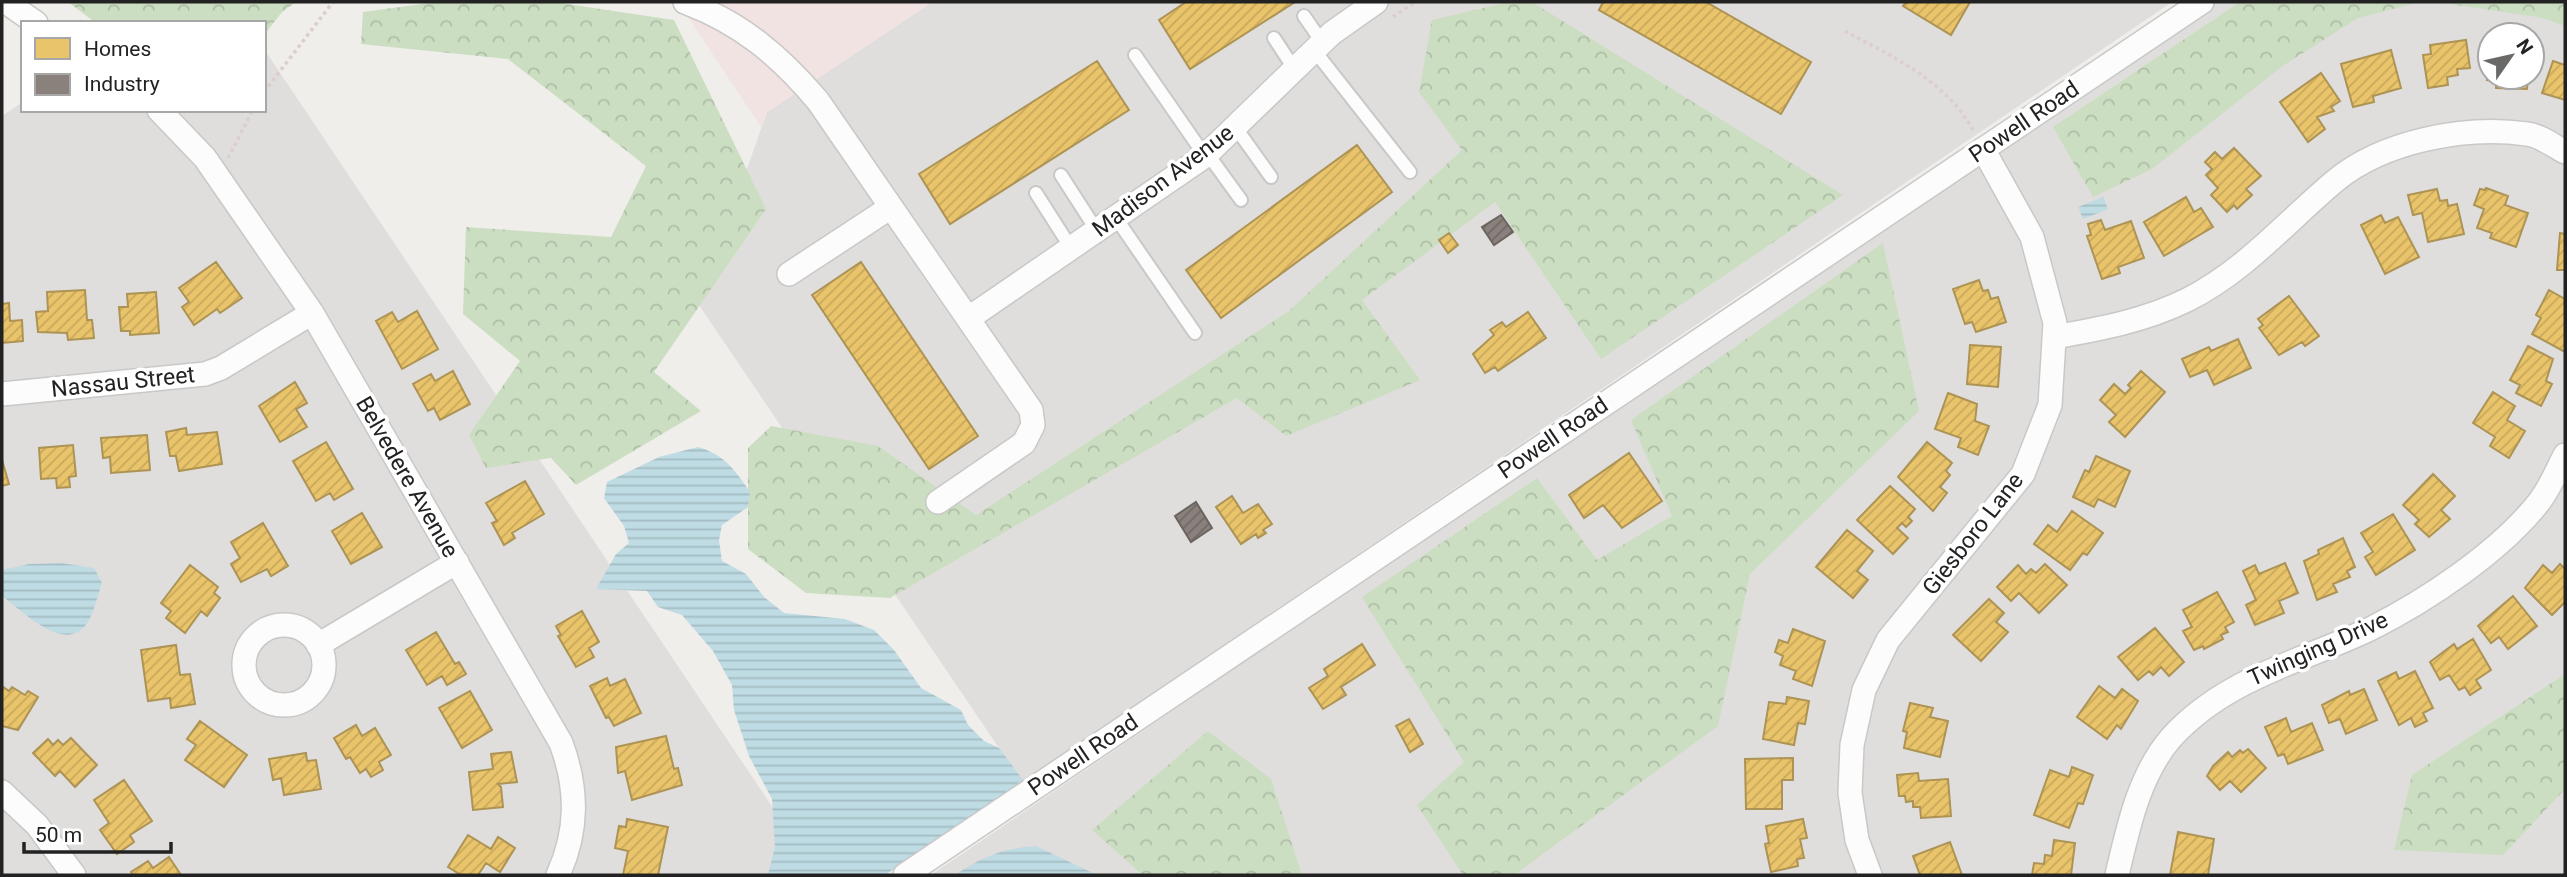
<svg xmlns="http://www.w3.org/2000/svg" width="2567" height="877" font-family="Roboto,sans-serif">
	<defs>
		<pattern id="forest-crowns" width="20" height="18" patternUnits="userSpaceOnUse" patternTransform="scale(1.75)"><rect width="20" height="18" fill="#cbdec1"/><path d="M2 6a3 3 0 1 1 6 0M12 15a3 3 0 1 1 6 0" fill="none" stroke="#aebea6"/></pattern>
		<pattern id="water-rules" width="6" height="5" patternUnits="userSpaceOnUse" patternTransform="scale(1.75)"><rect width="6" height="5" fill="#bfdbe3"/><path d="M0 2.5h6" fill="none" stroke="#a4bcc2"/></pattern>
		<pattern id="homes-hatch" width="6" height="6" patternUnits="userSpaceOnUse" patternTransform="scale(1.75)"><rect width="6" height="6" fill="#e9c46a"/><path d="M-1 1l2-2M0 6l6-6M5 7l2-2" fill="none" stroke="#c8a85c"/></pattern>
		<pattern id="industry-hatch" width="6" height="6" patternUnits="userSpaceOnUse" patternTransform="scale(1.75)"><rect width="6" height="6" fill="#8a817c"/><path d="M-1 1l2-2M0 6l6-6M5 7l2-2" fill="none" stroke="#706965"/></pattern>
	</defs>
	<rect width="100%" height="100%" fill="#f0eeeb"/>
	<path fill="#dfdedc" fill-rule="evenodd" d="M932,2H2172L1022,782L663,252L735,203L767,112Z
		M2216,2H2565V875H931ZM2490,35H2532V77H2490Z
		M264,49L818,875H2V116L23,102V110H264Z"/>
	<path fill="#f1e3e1" d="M678,2H932L767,112L761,127Z"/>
	<path fill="url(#forest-crowns)" d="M68,2H296L282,12L264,35V23H96Z
		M437,2H554L674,20L766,209L654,372L701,411L576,485L551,458L486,468L469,435L520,361L463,314L466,227L611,237L646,166L508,59L361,44L363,12Z
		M1509,2H1532L1843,195L1601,359L1495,202L1362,300L1420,380L1286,436L1237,398L890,598L806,593L748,549V448L771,426L878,446L976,515L1289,311L1462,150L1419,92L1432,20Z
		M2240,2H2420L2358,18L2284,65L2152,169L2093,197L2053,127Z
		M2437,2H2565V26L2543,18Z
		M1883,243L1919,411L1750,574L1718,726L1514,875H1463L1417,805L1464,762L1362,597L1537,478L1597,560L1672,516L1631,420Z
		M2565,674V789L2503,855L2394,850L2412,775Z
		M1208,731L1271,779L1302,875H1143L1092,830Z"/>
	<path fill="url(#water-rules)" d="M2103,197L2108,209L2083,219L2078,207Z
		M698,447C725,455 735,470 750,492L748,507L722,525L719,540L722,561L746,574L764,597L784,613L845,619L874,630L894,650L921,688L961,710L968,725L984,741L999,748L1023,780L885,875H768L775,847L772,799L749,756L734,710L732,685L713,651L682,615L658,607L647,591L596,589L616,554L629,543L624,526L604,498L607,482L659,457Z
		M61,563L94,568L102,583C98,594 95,609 89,620C68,658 24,612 2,596V570L29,564Z
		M1036,846L1097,875H955C982,857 1003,848 1036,846Z"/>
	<path fill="url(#homes-hatch)" stroke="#ad9354" stroke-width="2" d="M1186,2H1295L1190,69L1159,20Z
		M1603,2H1706L1811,62L1781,114L1599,10Z
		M1906,2H1970L1951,35L1903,6Z
		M2466,40L2470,68L2457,69L2458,75L2447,77L2448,85L2428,88L2423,55L2431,54L2430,45Z
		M2490,49V77H2528L2527,89L2496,88V81L2487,80Z
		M2391,50L2401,88L2373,96L2374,102L2353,107L2341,64Z
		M1097,61L1129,110L950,224L919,174Z
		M2553,61L2565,65V100L2542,93Z
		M2321,73L2340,101L2331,107L2334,111L2317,117L2325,129L2308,142L2280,102Z
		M1357,145L1392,192L1221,318L1186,270Z
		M2234,148L2261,176L2246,189L2252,195L2237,209L2234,205L2227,212L2211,195L2218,188L2206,175L2212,169L2205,162L2215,152L2222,159Z
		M2486,188L2508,196L2505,205L2528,213L2516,247L2490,238L2492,233L2477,228L2484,209L2474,205L2480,189L2485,190Z
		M2437,189L2440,201L2447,200L2448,206L2457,204L2464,234L2428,242L2422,213L2413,215L2408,195Z
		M2186,197L2194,212L2201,208L2213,227L2164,256L2144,222Z
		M2381,215L2385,223L2398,217L2419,257L2385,274L2361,225Z
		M2101,220L2105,230L2131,221L2144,258L2118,267L2120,273L2102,279L2087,236L2091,235L2088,224Z
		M1449,233L1458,245L1448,253L1439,240Z
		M2560,233L2565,234V270H2557Z
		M216,262L242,298L220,313L217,309L194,325L182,307L189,302L179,288Z
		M861,262L978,436L929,469L812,295Z
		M1979,280L1983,291L1988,290L1991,299L1998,297L2006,322L1976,332L1972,322L1965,324L1953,289Z
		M85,290L87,320H92L94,338L68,340L67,333L38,332L36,312L48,311L47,292Z
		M2549,290L2565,299V352L2532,334L2541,318L2536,315Z
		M156,292L159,333L130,335V331H121L119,307H128L127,294Z
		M2289,296L2319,336L2305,346L2302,342L2279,355L2259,328L2263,325L2258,319Z
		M9,303L10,321L22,320L23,341L2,343V304Z
		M417,311L438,349L402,369L376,321L392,312L398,322Z
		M1528,312L1546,338L1498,371L1495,367L1485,373L1473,354L1494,335L1490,330L1502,322L1506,327Z
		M2238,339L2251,368L2214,385L2207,370L2190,377L2182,359L2209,347L2211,351Z
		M1970,345L2001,347L1998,387L1967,384Z
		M2528,346L2553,359L2546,381L2552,384L2541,406L2516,393L2520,385L2510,380Z
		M453,371L470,404L440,420L434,408L428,411L413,384L431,374L435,381Z
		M2141,371L2165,392L2125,437L2109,422L2116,415L2100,400L2114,384L2125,394L2131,388L2128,385Z
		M295,382L307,403L296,409L307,427L280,442L259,406Z
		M2493,392L2515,406L2507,420L2525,431L2509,458L2490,446L2495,437L2473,423Z
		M1948,393L1977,404L1975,421L1989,426L1978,455L1958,447L1961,438L1935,429Z
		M186,428L187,435L217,432L222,464L179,471L176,456H170L166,432Z
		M147,435L150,470L111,473L110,457L103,458L101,438Z
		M326,442L353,489L334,500L330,493L316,501L293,461Z
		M1927,442L1952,463L1946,471L1950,475L1940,487L1947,493L1933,511L1898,477Z
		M73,445L76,476L69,477L70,487L57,488L56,478L41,479L39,448Z
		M1629,453L1662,501L1622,528L1603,505L1584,518L1569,495Z
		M2096,456L2130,471L2115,507L2098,499L2094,507L2073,497L2085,470L2089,472Z
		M2,460L9,484L2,486Z
		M2433,474L2455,496L2441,510L2450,519L2429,537L2415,524L2419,520L2403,505Z
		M525,481L544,514L512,533L515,538L504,545L492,523L497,521L486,503Z
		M1890,486L1915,509L1908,517L1912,521L1906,527L1902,523L1897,528L1908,538L1893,554L1857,520Z
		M1232,496L1243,513L1258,504L1272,524L1263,530L1266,533L1258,538L1256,534L1241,544L1216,507Z
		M2072,511L2103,533L2087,555L2083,553L2070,570L2034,544L2048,525L2057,532Z
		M362,513L382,547L351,564L332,531Z
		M2393,514L2415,550L2376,575L2365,557L2373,552L2361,533Z
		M263,523L288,566L271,576L267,569L241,582L231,564L240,558L231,542Z
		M1847,530L1873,551L1857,571L1868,580L1853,598L1816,567Z
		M2343,538L2355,567L2347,571L2350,577L2333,584L2337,592L2317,600L2304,561L2319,554L2318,550Z
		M2285,563L2298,593L2279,601L2284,613L2255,625L2246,605L2256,600L2243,571L2255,565L2259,574Z
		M2045,564L2067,585L2039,613L2019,593L2011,601L1997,587L2018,565L2026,574L2031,569L2036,573Z
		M2560,564L2565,569V602L2552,615L2525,588L2543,565L2552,573Z
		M190,565L218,587L214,593L220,598L207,616L201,611L185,633L166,618L171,611L161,603Z
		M2217,592L2234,622L2225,627L2228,632L2221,635L2223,639L2204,649L2203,646L2194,650L2183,631L2192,627L2183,610Z
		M2513,596L2537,626L2508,649L2499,637L2491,643L2478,626Z
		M1989,599L2004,613L1996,622L2008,632L1981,661L1953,635Z
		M582,611L599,642L589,648L594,657L576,667L558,636L561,635L556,626Z
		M2155,628L2184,662L2169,676L2161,667L2153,675L2149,671L2138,680L2118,657Z
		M1793,629L1825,641L1812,686L1793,679L1796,671L1780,665L1783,656L1775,652L1779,640L1788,643Z
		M436,632L455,664L459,662L466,674L447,685L442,676L427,685L406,650Z
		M2473,639L2491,670L2476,680L2481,688L2470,695L2465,687L2459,690L2449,675L2440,680L2430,662L2454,644L2457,649Z
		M1362,644L1375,665L1341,687L1346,695L1323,709L1309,688L1328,676L1324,669Z
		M176,645L180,675L190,674L195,704L171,708L170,698L148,701L141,650Z
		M2415,671L2433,708L2423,713L2427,721L2415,727L2411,718L2399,725L2378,681L2396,672L2399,679Z
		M607,678L610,686L625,679L641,713L614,726L609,717L606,718L590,686Z
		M2,686L9,691L12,687L25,695L28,691L38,697L18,730L2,726Z
		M2099,686L2115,698L2122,689L2138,701L2121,729L2117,725L2107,739L2077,717Z
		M2364,689L2377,720L2346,734L2340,719L2329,723L2322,705L2349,691L2350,695Z
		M470,691L492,730L462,748L439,708Z
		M1787,697L1809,701L1805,724L1798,723L1794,745L1763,739L1769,702L1786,704Z
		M1910,703L1933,708L1930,717L1948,721L1940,757L1904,748L1907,732L1903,731Z
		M2286,718L2291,732L2312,723L2323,750L2288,764L2284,754L2278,756L2265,727Z
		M1409,719L1423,744L1410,752L1396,726Z
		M200,721L247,755L224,787L185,760L196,745L187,739Z
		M356,725L362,736L375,728L391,755L379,762L383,770L371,777L366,769L360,773L350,757L346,759L334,738Z
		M666,736L674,769L678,768L682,785L632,800L625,771L618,773L616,747Z
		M71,738L97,765L75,787L60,771L55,776L33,753L48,739L53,745L58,740L63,745Z
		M2248,749L2266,768L2241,792L2230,781L2220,790L2207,776L2213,766L2228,752L2232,757L2240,750L2243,753Z
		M511,752L517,782L498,784L501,787L503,807L473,810L469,772L493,769L491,754Z
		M306,753L307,761L316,760L321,789L284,795L281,778L273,780L269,759Z
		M1793,758V780H1782V809H1746L1745,759Z
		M2072,767L2093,775L2083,804L2078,803L2069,828L2034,815L2050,770L2069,777Z
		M1918,773L1919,781L1948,779L1951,816L1921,818L1920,807H1913V801L1906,802L1905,796H1899L1897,775Z
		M124,780L152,821L130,835L134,842L117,854L100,830L109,823L94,800Z
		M627,819L668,827L658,875H623L628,851L615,848L619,826L626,827Z
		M1803,819L1807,838L1800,839L1804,858L1797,859L1798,866L1771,872L1765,844L1769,843L1766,826Z
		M2178,832L2214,839L2208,875H2170Z
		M468,835L491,849L498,837L515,848L500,872L486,863L478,875H461L448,867Z
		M2054,840L2075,843L2071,875H2032L2034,863L2044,864L2045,855L2052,856Z
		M1950,842L1962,875H1920L1913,856Z
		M169,857L181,875H133L131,872L148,861L153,868Z"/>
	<path fill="url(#industry-hatch)" stroke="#6b6461" stroke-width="2" d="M1501,215L1513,232L1494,245L1482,227Z
		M1196,502L1212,528L1191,542L1175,516Z"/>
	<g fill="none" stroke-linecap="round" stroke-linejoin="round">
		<defs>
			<path id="lane" d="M1304,16L1322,42
				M1274,38L1295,70
				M1314,50L1410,172
				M1135,55L1205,156
				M1236,128L1271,177
				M1207,153L1241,200
				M1061,175L1097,231
				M1036,193L1071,248
				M1116,218L1195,333"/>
			<path id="street" d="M6,2L36,23
				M685,2C741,23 780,56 818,101L1031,410L1033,425L1024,443L938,502
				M159,110L205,158L312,313L561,743C578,789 578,831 558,875
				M789,274L891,207
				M969,318L1205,156L1332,33L1376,2
				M2054,337C2100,329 2144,321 2187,300C2245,271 2286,222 2335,181C2383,141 2466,125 2527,134C2539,135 2554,146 2565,152
				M2,394L205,374L221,368L312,313
				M244 665a40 40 0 1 1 80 0a40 40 0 1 1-80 0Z
				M318,645L457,562
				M2,792L37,825L74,875
				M905,875L2202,2
				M1870,875L1857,840L1850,793L1852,745L1864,690L1888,640L2023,474L2050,405L2055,323L2032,237L1983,149
				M2117,875C2128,828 2139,775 2171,738C2225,678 2301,662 2370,629C2426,601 2500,552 2539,502C2550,488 2557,470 2565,455"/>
		</defs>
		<use href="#lane" stroke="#c9c8c7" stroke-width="16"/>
		<use href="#street" stroke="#c9c8c7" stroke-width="26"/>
		<path stroke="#dccecd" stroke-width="3.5" stroke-dasharray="3.5 3.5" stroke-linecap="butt" d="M1865,3L1866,2
			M1393,17L1415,2
			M1845,31C1893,57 1947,81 1974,132
			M264,92L333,2
			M228,158L253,110"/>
		<use href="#lane" stroke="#fdfcfc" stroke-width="12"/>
		<use href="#street" stroke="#fdfcfc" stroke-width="23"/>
	</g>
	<g text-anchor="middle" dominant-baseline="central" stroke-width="7" stroke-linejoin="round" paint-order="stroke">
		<g font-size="23" fill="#222" stroke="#fff">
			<text transform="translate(2024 122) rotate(-34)">Powell Road</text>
			<text transform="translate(1163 181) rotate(-37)">Madison Avenue</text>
			<text transform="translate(123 382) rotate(-6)">Nassau Street</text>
			<text transform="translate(1553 438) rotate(-34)">Powell Road</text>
			<text transform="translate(407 477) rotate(60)">Belvedere Avenue</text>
			<text transform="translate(1973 534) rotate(-52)">Giesboro Lane</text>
			<text transform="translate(2318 649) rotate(-24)">Twinging Drive</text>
			<text transform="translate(1083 755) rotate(-34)">Powell Road</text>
		</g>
	</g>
	<rect width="2567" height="877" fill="none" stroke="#222222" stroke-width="7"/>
	<rect x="21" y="21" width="245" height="91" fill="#ffffff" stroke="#a7a7a7" stroke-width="2"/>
	<rect x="35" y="38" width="35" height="21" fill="#e9c46a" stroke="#a7a7a7" stroke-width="2"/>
	<text x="84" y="56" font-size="21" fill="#222222">Homes</text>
	<rect x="35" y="74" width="35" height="21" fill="#8a817c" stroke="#a7a7a7" stroke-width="2"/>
	<text x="84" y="91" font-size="21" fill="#222222">Industry</text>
	<g transform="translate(2511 56) rotate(56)"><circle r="33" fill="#ffffff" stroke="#a7a7a7" stroke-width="2"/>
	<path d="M0-5L12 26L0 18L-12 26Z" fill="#6a6968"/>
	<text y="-10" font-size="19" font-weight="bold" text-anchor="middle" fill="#222222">N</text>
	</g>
	<path d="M24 842v10h147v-10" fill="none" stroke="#222222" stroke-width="3.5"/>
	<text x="35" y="842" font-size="21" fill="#222222" stroke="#ffffff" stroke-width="5" paint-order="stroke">50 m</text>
</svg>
